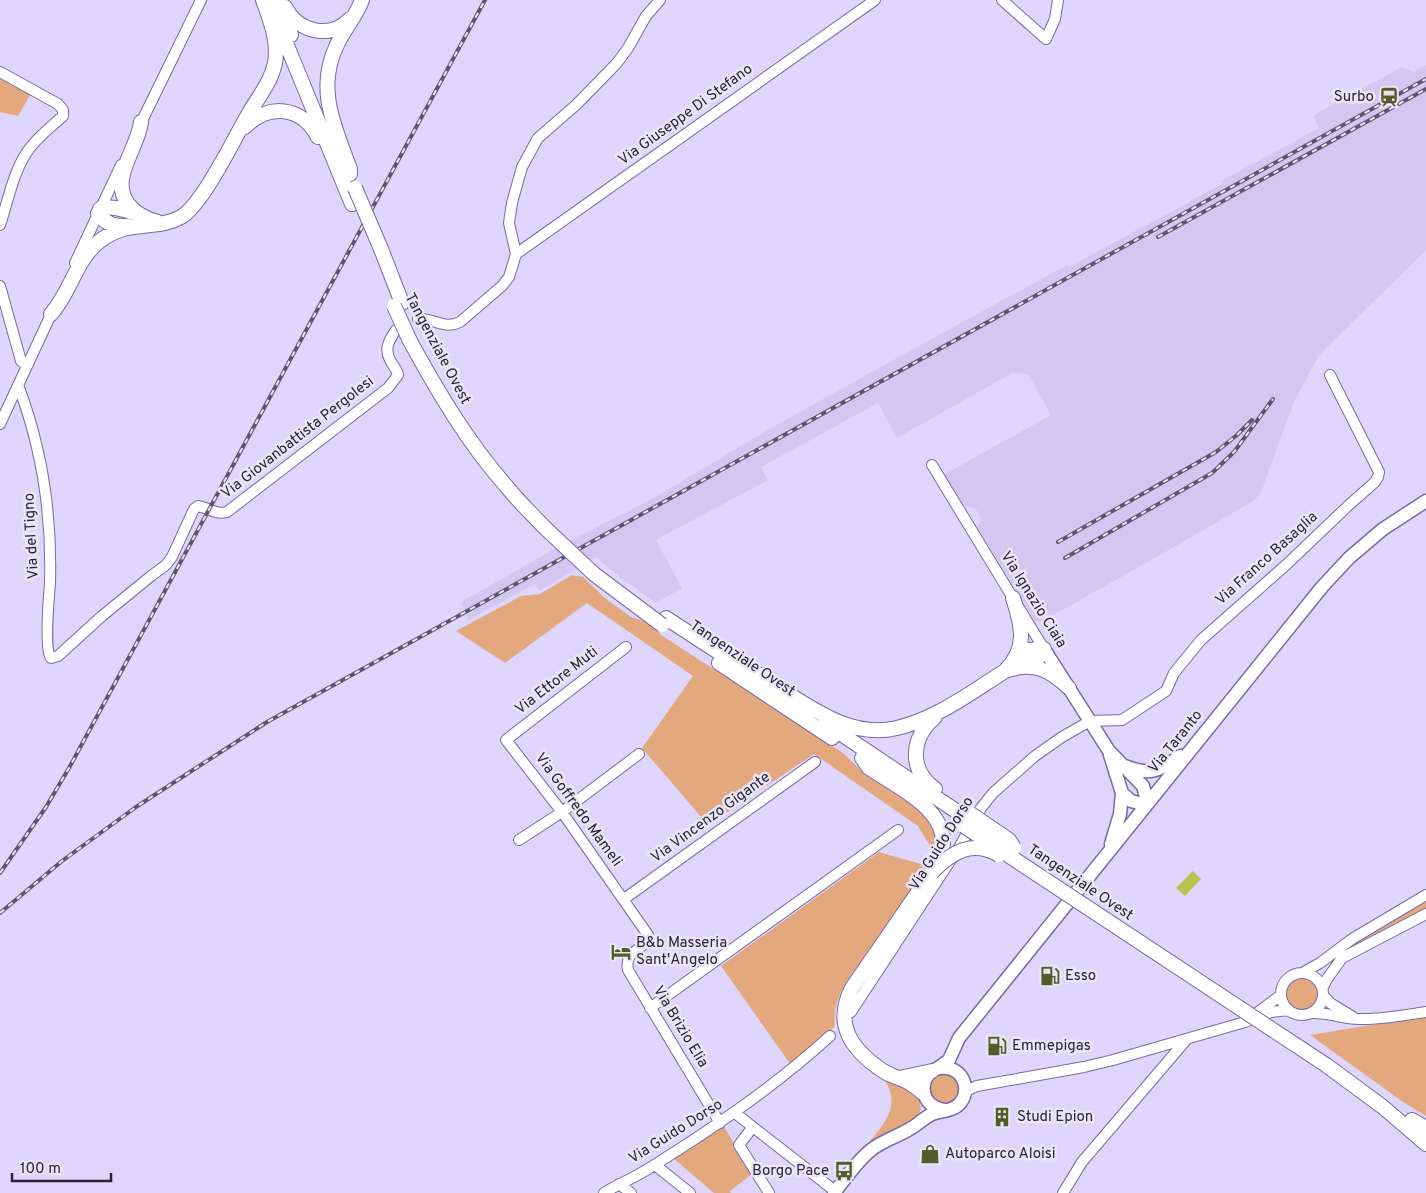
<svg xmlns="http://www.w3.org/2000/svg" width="1426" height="1193" font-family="Overpass,sans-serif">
	<rect width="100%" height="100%" fill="#dfd6fd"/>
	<path fill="#d2c7f1" d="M1426,65V250L1319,355L1293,404L1262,490L1258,496L1253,501L1176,546L1043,621H1035L978,528L981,518L975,508L964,506L945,474L1051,415L1028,374L1012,373L897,438L878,403L761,467L768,480L656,540L682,588L656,603L620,577L596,557L539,591L535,584L468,620L461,602L556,548L659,495L764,432L897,358L1067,265L1069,267L1222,184L1221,181L1319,128L1313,116L1323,110L1402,67L1414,72Z"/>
	<path fill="#e3a87e" d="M0,72L33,90L18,116L0,112Z
		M572,575L583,577L605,598L631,617L647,622L659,631L661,635L843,753L862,771L922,811L932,820L938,842L935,854L918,826L814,754L708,825L642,748L693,676L587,603L505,663L456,631L521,596L540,594Z
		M879,852L928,866L847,982C838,996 833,1009 835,1026L828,1033L791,1065L721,966Z
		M1426,902V908L1352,948L1350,947V943Z
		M1286 994a16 16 0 1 1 32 0a16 16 0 1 1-32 0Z
		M1426,1016V1116L1403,1102L1310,1035Z
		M930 1089a15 15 0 1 1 30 0a15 15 0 1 1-30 0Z
		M884,1079L917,1093C919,1099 922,1105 920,1112C916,1124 876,1140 864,1148C882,1126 903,1107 884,1079Z
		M723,1125L752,1174L730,1191L731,1193H714L673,1158Z"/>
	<path fill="#b4c64c" d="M1193,871L1201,879L1185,896L1176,888Z"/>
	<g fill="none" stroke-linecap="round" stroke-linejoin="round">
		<defs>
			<path id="minor" d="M1002,0L1046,39L1055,19L1058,0
				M0,72L58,104L63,110V116C51,127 36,138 27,152C13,173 8,201 0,225
				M139,127L201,0
				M516,254L875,0
				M75,263L121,165
				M0,286L21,361L27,365
				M418,319C435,318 444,330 460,322L502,286L509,277L516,254L509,223L512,203L522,167L538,138L576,105L617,63L628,48L646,16L660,0
				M18,385C42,448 52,515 50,583C49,595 44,651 51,658L58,656L102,616L151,576L166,565L172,557L194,509L198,506C210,508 215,515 227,512L388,388L398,375C397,369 393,366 390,360C384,349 389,340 396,330
				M0,424L54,308
				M932,465L1044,649
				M626,647L506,740L562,812L648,935C645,953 624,948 628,970L720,1123
				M519,840L562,812L639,754
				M624,899L815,762
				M1304,972L1320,963L1352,939L1426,895
				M1281 994a21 21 0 1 1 42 0a21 21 0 1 1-42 0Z
				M1323,987L1327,979L1342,958L1426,914
				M1323,995L1330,1003L1353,1017
				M650,1008L898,830
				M851,1012L960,846L981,808L993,793L1035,756L1062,737L1090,721L1122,720L1166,691L1174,673L1201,640L1286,565L1350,504L1375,482L1378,477L1379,472L1330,375
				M1312,1013C1328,1012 1342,1019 1359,1019C1381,1020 1404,1015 1426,1012
				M1254,1015L1281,995
				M964,1096L968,1090L977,1086L1084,1067L1113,1060L1245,1022L1271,1012L1289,1010
				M735,1113L835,1191
				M752,1128L739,1145L769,1193
				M655,1165L690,1193
				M619,1184L631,1193
				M604,1193C618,1184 634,1178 648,1169C712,1129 774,1087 830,1036
				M1063,1193L1082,1162L1187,1039"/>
			<path id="major" d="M1044,649L1109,751L1143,786L1146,797V805
				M1110,755L1122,793L1120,814L1111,844
				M1125,766C1149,776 1160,771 1180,756
				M1122,793L1131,801L1146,805
				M938,1068L949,1060L959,1038L1322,587L1349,558L1383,529L1426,501
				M834,1193C845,1179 857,1161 871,1150C882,1141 896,1137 908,1130C916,1126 923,1119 930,1115C940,1110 954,1112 961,1102C971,1088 962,1069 946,1068C919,1065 914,1107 945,1110"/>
			<path id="highway" d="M277,0L291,35
				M285,7C298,32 330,40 350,19
				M279,26L352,204
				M141,122C138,149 109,178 128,204C136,214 146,219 158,222
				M245,127C268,103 302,106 318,137
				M350,174V169C335,128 316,90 336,47C343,30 356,17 362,0
				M100,209C112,205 125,210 137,214
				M98,213C106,225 115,226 128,226
				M381,249L402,303
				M51,314C71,292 76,258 101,240C129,219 156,231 181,217C203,204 235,137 249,113C259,96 271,82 275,63C279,41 270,20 263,0
				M410,341C438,392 468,443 507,487C518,501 531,513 543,526
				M666,618L735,663
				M728,658L736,660C753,671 770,682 787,693C820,714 856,738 897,728C936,719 972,692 1005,671C1033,661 1049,669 1069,688
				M1016,659L1028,650L1044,649L1039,657L1023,666
				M719,663L832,738
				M1005,671C1028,648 1022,626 1013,598
				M935,717C911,738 908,769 935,789
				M825,723L968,819
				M862,758L869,768C894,785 944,807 943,843C942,853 936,863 932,872L852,988C833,1025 852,1050 883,1071C891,1076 900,1078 908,1082C913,1085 918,1089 923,1093
				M1326,1065L1383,1107L1426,1144
				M899,1078L932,1071
				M1412,1120L1426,1128"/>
		</defs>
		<use href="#minor" stroke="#7a6aa4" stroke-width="12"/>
		<use href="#major" stroke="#7a6aa4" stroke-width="15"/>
		<use href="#highway" stroke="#7a6aa4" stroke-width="16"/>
		<use href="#minor" stroke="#fff" stroke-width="10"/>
		<use href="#major" stroke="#fff" stroke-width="12"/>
		<use href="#highway" stroke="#fff" stroke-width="14"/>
		<defs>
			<path id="rail" d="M1158,237L1426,89
				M1058,542L1216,452L1237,435L1252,420
				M1065,558L1212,473L1234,452L1273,399
				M0,873L46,807L69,768L485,0
				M0,913L62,861L136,807L267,722L1426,79"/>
		</defs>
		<use href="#rail" stroke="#5c5471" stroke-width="4"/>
		<use href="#rail" stroke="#eae7f4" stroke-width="2" stroke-dasharray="5.5" stroke-linecap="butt"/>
		<defs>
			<path id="highway-bridge" d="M355,188L381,249
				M394,306L410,341
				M543,526L594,574L662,625
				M971,814L1009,840L1014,848
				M964,826L1326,1065
				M932,872C951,853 971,839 999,855"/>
		</defs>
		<use href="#highway-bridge" stroke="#7a6aa4" stroke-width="16" stroke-linecap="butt"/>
		<use href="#highway-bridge" stroke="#fff" stroke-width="14"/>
	</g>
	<defs>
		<symbol id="station-bare" viewBox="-9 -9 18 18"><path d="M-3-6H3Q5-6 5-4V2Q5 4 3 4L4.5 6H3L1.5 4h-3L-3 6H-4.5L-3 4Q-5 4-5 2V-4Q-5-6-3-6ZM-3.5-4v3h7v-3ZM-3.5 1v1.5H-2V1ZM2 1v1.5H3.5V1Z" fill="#545c2b" stroke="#eae7f4" stroke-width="2.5" paint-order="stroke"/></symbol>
		<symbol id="hotel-bare" viewBox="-9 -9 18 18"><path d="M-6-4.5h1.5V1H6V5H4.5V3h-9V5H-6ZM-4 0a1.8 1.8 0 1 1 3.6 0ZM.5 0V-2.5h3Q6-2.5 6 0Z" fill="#545c2b" stroke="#eae7f4" stroke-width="2.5" paint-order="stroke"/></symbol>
		<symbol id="fuel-bare" viewBox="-9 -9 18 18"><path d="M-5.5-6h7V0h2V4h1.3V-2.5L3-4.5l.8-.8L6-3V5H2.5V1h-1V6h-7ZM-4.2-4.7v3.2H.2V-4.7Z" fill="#545c2b" stroke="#eae7f4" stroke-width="2.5" paint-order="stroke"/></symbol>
		<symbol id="building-bare" viewBox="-9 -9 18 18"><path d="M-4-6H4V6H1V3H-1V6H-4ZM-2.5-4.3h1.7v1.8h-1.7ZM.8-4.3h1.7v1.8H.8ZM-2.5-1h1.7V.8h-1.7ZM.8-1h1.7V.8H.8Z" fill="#545c2b" stroke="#eae7f4" stroke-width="2.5" paint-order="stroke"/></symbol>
		<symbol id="shop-bare" viewBox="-9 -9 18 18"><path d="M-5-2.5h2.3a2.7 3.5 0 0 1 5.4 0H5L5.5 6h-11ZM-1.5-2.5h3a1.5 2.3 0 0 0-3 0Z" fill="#545c2b" stroke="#eae7f4" stroke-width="2.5" paint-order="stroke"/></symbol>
		<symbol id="bus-bare" viewBox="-9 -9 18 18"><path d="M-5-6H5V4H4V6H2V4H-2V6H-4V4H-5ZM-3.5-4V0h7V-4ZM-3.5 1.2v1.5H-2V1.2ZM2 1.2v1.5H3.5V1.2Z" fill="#545c2b" stroke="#eae7f4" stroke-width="2.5" paint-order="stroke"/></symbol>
	</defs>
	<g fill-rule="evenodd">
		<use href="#station-bare" x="1375" y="83" width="28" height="28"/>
		<use href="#hotel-bare" x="607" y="938" width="28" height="28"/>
		<use href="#fuel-bare" x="1036" y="962" width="28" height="28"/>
		<use href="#fuel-bare" x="983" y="1032" width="28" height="28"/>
		<use href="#building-bare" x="988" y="1103" width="28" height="28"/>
		<use href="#shop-bare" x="916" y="1140" width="28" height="28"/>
		<use href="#bus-bare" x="830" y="1157" width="28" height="28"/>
	</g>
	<g text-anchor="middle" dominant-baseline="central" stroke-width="5" stroke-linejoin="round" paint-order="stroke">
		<g font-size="15" fill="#2a223b" stroke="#eae7f4" text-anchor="start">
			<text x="1374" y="97" text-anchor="end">Surbo</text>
			<text x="636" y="943">B&amp;b Masseria<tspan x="636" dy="17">Sant'Angelo</tspan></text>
			<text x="1065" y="976">Esso</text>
			<text x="1012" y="1046">Emmepigas</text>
			<text x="1017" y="1117">Studi Epion</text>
			<text x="945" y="1154">Autoparco Aloisi</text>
			<text x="829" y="1171" text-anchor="end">Borgo Pace</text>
		</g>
		<g font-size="15" fill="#2a223b" stroke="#eae7f4">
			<text transform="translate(686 115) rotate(-36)">Via Giuseppe Di Stefano</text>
			<text transform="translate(437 349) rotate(62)">Tangenziale Ovest</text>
			<text transform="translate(298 438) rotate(-38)">Via Giovanbattista Pergolesi</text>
			<text transform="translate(32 536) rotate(-93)">Via del Tigno</text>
			<text transform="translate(1267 559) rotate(-42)">Via Franco Basaglia</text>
			<text transform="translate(1033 600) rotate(58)">Via Ignazio Ciaia</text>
			<text transform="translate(742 659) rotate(34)">Tangenziale Ovest</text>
			<text transform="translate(557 681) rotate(-38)">Via Ettore Muti</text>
			<text transform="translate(1176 742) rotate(-51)">Via Taranto</text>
			<text transform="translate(578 810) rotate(54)">Via Goffredo Mameli</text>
			<text transform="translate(711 818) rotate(-36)">Via Vincenzo Gigante</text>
			<text transform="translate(942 844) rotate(-58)">Via Guido Dorso</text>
			<text transform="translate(1080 883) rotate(34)">Tangenziale Ovest</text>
			<text transform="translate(680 1027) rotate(59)">Via Brizio Elia</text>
			<text transform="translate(676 1132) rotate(-32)">Via Guido Dorso</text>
		</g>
	</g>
	<path d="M12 1173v8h99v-8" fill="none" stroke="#2a223b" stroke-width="2.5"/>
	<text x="20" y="1173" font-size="15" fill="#2a223b" stroke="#eae7f4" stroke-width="4" paint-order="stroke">100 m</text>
</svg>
